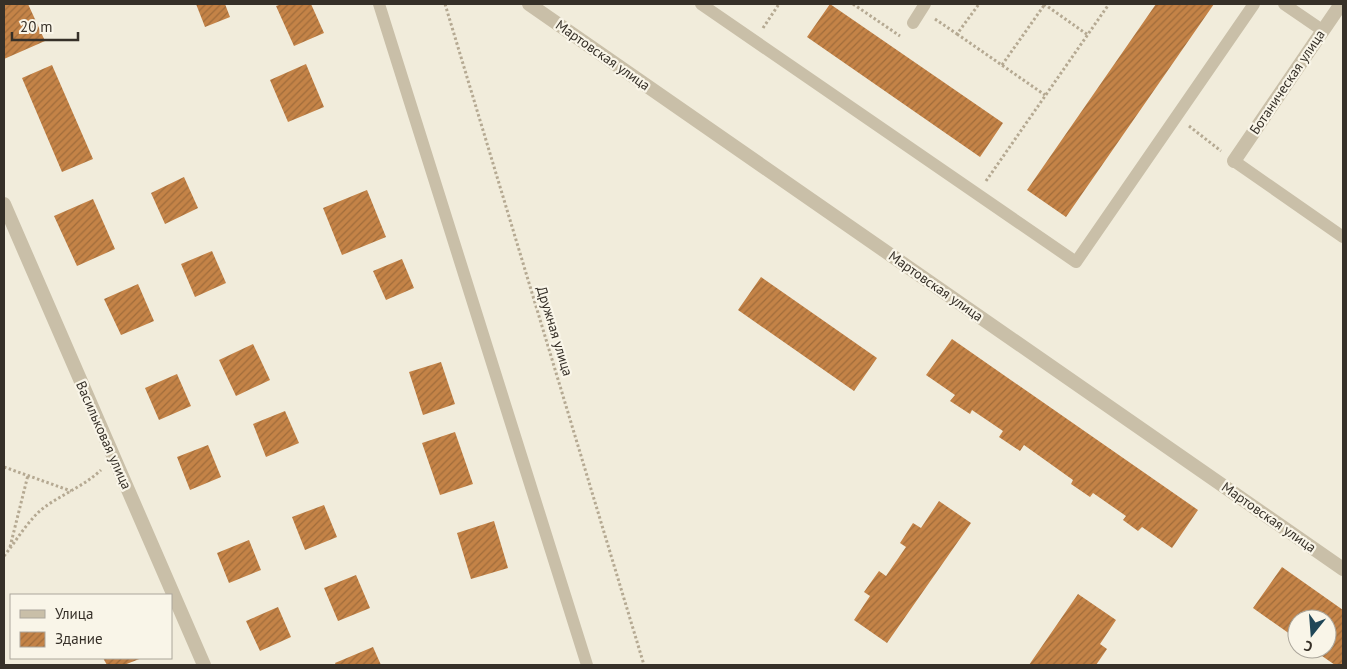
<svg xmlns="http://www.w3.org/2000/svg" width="1347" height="669" font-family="'PT Sans',sans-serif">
	<defs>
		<pattern id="building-hatch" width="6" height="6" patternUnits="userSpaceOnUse" patternTransform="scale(1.25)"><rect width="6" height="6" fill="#c48347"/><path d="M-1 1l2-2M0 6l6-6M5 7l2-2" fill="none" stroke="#a06c3b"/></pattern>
	</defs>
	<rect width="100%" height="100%" fill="#f1ecdb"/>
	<path fill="url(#building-hatch)" d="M4,4H28L45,41L4,59Z
		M196,4H225L230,17L205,27Z
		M282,4H311L324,33L294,46L276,6Z
		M830,4L1003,123L980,157L807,37Z
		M1156,4H1214L1066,217L1027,190Z
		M306,64L324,107L288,122L270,80Z
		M52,65L93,159L62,172L22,78Z
		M184,177L198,208L165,224L151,193Z
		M367,190L386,237L342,255L323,208Z
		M93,199L115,249L77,266L54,216Z
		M212,251L226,283L195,297L181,264Z
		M402,259L414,288L386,300L373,271Z
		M761,277L877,358L854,391L738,310Z
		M138,284L154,321L121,335L104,299Z
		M952,339L1198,510L1172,548L1142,527L1138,531L1123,520L1126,516L1093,493L1090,497L1071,484L1073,480L1024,445L1020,451L999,437L1003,431L972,410L970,414L950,401L955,395L926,375Z
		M253,344L270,380L236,396L219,360Z
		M441,362L455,404L423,415L409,372Z
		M177,374L191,406L159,420L145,388Z
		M285,411L299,443L266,457L253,424Z
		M455,432L473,484L440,495L422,443Z
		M208,445L221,477L190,490L177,457Z
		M939,501L971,523L887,643L854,620L870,596L864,592L879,571L886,576L906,547L900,543L913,523L921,528Z
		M324,505L337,537L305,550L292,517Z
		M494,521L508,568L471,579L457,533Z
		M249,540L261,570L229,583L217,553Z
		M1282,567L1343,610V665H1335L1312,649H1327V619H1297V639L1253,608Z
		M356,575L370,608L338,621L324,588Z
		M1078,594L1116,620L1100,644L1107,649L1096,665H1029Z
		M278,607L291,637L260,651L246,621Z
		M373,647L381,665H336L335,663Z
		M103,658H142L124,665H107Z"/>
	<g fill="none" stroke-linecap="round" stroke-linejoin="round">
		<path stroke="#b5a992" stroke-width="3" stroke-dasharray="2.5 2.5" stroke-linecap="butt" d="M445,4L644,665
			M853,4L900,36
			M1044,4L1088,35
			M935,19L957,34L979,4
			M763,28L779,4
			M957,34L1045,95
			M1002,65L1045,4
			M1189,126L1221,151
			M986,181L1109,4
			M4,467L71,491
			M10,547L28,475
			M4,556C18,539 30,516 49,504C67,492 85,485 101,470"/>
		<path stroke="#c9bfa8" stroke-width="12" d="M379,4L587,665
			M701,4L1076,262L1254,4
			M1284,4L1322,30
			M913,23L925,4
			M1234,161L1343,237"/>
		<path stroke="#c9bfa8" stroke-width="14" d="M529,4L1343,569
			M1234,161L1341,4
			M4,204L204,665"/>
	</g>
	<g text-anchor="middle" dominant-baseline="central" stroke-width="4.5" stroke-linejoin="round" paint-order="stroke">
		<g font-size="14" fill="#363028" stroke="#f9f5e8">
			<text transform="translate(603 55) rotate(35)">Мартовская улица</text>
			<text transform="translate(1287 82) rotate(-56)">Ботаническая улица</text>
			<text transform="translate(936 286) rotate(35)">Мартовская улица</text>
			<text transform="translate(555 331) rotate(73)">Дружная улица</text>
			<text transform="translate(104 435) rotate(66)">Васильковая улица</text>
			<text transform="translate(1269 517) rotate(35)">Мартовская улица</text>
		</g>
	</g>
	<rect width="1347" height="669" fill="none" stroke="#363028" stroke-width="10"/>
	<rect x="10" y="594" width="162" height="65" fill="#f9f5e8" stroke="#aba69b"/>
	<rect x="20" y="610" width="25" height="8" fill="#c9bfa8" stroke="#aba69b"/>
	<text x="55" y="619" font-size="15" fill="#363028">Улица</text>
	<rect x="20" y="632" width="25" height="15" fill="url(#building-hatch)" stroke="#aba69b"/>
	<text x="55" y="644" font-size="15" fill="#363028">Здание</text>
	<g transform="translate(1312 634) rotate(197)"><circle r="24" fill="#f9f5e8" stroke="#aba69b"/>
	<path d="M0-4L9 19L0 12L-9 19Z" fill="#1e4657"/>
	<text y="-8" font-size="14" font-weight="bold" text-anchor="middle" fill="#363028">С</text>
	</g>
	<path d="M12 32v8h66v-8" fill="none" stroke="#363028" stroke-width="2.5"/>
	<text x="20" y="32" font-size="15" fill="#363028" stroke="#f9f5e8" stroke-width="4" paint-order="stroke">20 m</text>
</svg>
